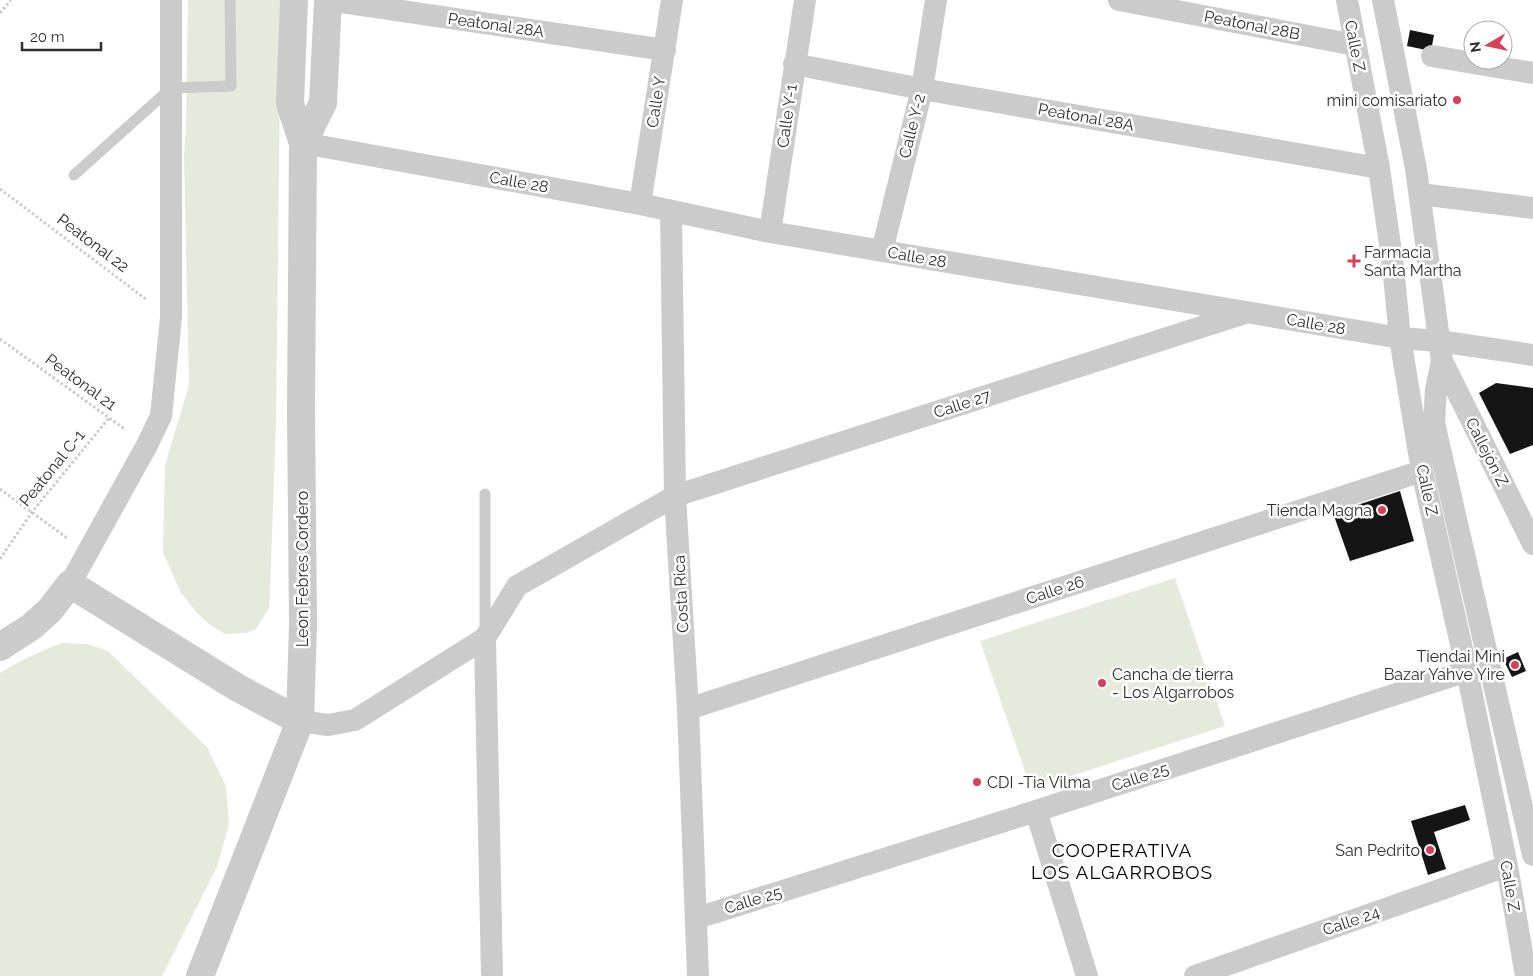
<svg xmlns="http://www.w3.org/2000/svg" width="1533" height="976" font-family="Raleway,sans-serif">
	<rect width="100%" height="100%" fill="#fff"/>
	<path fill="#e6eadd" d="M188,0H281L276,422L270,594L269,608L256,629L246,633L225,634L210,625L197,613L181,593L163,553L165,465L189,385L184,155L186,128Z
		M1175,578L1225,726L1031,789L980,641Z
		M62,643L87,644L108,651L207,747L226,786L229,824L217,867L162,976H0V673C20,660 41,651 62,643Z"/>
	<path fill="#151515" d="M1410,30L1434,35L1431,51L1407,46Z
		M1496,383L1533,388V445L1510,454L1479,393Z
		M1400,491L1414,541L1350,561L1333,513Z
		M1518,652L1526,671L1512,677L1503,659Z
		M1465,805L1470,820L1434,832L1446,869L1428,875L1411,821Z"/>
	<g fill="none" stroke-linecap="round" stroke-linejoin="round">
		<path stroke="#cbcbcb" stroke-width="3" stroke-dasharray="2.5 2.5" stroke-linecap="butt" d="M0,13L11,0
			M0,189L147,300
			M0,339L126,430
			M0,489L67,538
			M0,559L32,512L109,418"/>
		<path stroke="#cbcbcb" stroke-width="11" d="M74,175L171,88L231,86L230,0
			M485,632V494"/>
		<path stroke="#cbcbcb" stroke-width="22" d="M328,0L665,50
			M1119,0L1355,45
			M1347,0L1379,168L1393,266L1400,338L1422,471L1467,671L1507,866L1526,976
			M1383,0L1416,169L1442,361L1436,389L1434,423L1533,855
			M1432,56L1533,73
			M794,64L922,89L1379,168
			M303,143L640,204L770,232L1400,338L1439,341L1533,355
			M1420,194L1533,208
			M640,204L672,0
			M671,211L675,496L688,709L698,976
			M770,232L805,0
			M882,251L922,89L936,0
			M1442,361L1533,544
			M70,584L147,445L161,416L171,317V0
			M485,638L492,976
			M688,709L1422,471
			M300,721L328,725L355,720L485,638L517,586L675,496L1245,313
			M1036,811L1087,976
			M697,918L1036,811L1467,671
			M1195,976L1507,866"/>
		<path stroke="#cbcbcb" stroke-width="28" d="M303,143L323,103L328,0
			M0,647L31,627L50,610L70,584L238,688L300,721
			M200,976L300,721L303,624L301,412L303,143L290,104L294,0"/>
	</g>
	<g fill="#d64059" stroke="#fff" stroke-width="2">
		<circle cx="1457" cy="100" r="5"/>
		<path d="M1351.5 253.5h5v5h5v5h-5v5h-5v-5h-5v-5h5z"/>
		<circle cx="1382" cy="510" r="5"/>
		<circle cx="1515" cy="665" r="5"/>
		<circle cx="1102" cy="683" r="5"/>
		<circle cx="977" cy="782" r="5"/>
		<circle cx="1430" cy="850" r="5"/>
	</g>
	<g text-anchor="middle" dominant-baseline="central" stroke-width="5" stroke-linejoin="round" paint-order="stroke">
		<g font-size="16" fill="#2e2e2e" stroke="#fff">
			<text transform="translate(496 25) rotate(8)">Peatonal 28A</text>
			<text transform="translate(1252 25) rotate(11)">Peatonal 28B</text>
			<text transform="translate(1355 46) rotate(79)">Calle Z</text>
			<text transform="translate(656 102) rotate(-81)">Calle Y</text>
			<text transform="translate(787 116) rotate(-82)">Calle Y-1</text>
			<text transform="translate(1086 117) rotate(10)">Peatonal 28A</text>
			<text transform="translate(912 126) rotate(-76)">Calle Y-2</text>
			<text transform="translate(519 182) rotate(10)">Calle 28</text>
			<text transform="translate(93 243) rotate(37)">Peatonal 22</text>
			<text transform="translate(917 257) rotate(10)">Calle 28</text>
			<text transform="translate(1316 324) rotate(10)">Calle 28</text>
			<text transform="translate(81 382) rotate(36)">Peatonal 21</text>
			<text transform="translate(962 404) rotate(-18)">Calle 27</text>
			<text transform="translate(1487 452) rotate(63)">Callejón Z</text>
			<text transform="translate(52 468) rotate(-51)">Peatonal C-1</text>
			<text transform="translate(1427 490) rotate(78)">Calle Z</text>
			<text transform="translate(302 569) rotate(-90)">Leon Febres Cordero</text>
			<text transform="translate(1055 590) rotate(-18)">Calle 26</text>
			<text transform="translate(681 594) rotate(-93)">Costa Rica</text>
			<text transform="translate(1140 777) rotate(-18)">Calle 25</text>
			<text transform="translate(1510 886) rotate(80)">Calle Z</text>
			<text transform="translate(753 900) rotate(-17)">Calle 25</text>
			<text transform="translate(1351 921) rotate(-19)">Calle 24</text>
		</g>
		<g font-size="16" fill="#2e2e2e" stroke="#fff" text-anchor="end">
			<text x="1447" y="100">mini comisariato</text>
			<text x="1364" y="252" text-anchor="start">Farmacia<tspan x="1364" dy="18">Santa Martha</tspan></text>
			<text x="1372" y="510">Tienda Magna</text>
			<text x="1505" y="656">Tiendai Mini<tspan x="1505" dy="18">Bazar Yahve Yire</tspan></text>
			<text x="1112" y="674" text-anchor="start">Cancha de tierra<tspan x="1112" dy="18">- Los Algarrobos</tspan></text>
			<text x="987" y="782" text-anchor="start">CDI -Tia Vilma</text>
			<text x="1420" y="850">San Pedrito</text>
		</g>
		<g font-size="19" letter-spacing="1" fill="#000" stroke="#fff">
			<text x="1122" y="850">COOPERATIVA<tspan x="1122" dy="22">LOS ALGARROBOS</tspan></text>
		</g>
	</g>
	<g transform="translate(1488 45) rotate(261)"><circle r="24" fill="#ffffff" stroke="#ababab"/>
	<path d="M0-4L9 19L0 12L-9 19Z" fill="#d64059"/>
	<text y="-8" font-size="14" font-weight="bold" text-anchor="middle" fill="#2e2e2e">N</text>
	</g>
	<path d="M22 42v8h79v-8" fill="none" stroke="#2e2e2e" stroke-width="2.5"/>
	<text x="30" y="42" font-size="15" fill="#2e2e2e" stroke="#ffffff" stroke-width="4" paint-order="stroke">20 m</text>
</svg>
